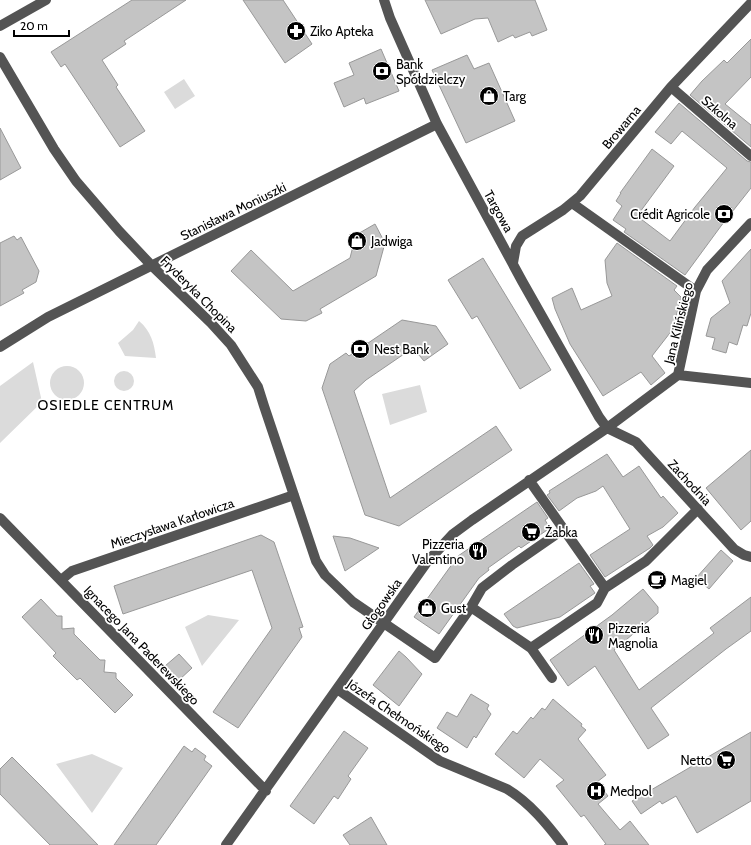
<svg xmlns="http://www.w3.org/2000/svg" width="751" height="845" font-family="Cabin,sans-serif">
	<rect width="100%" height="100%" fill="#fff"/>
	<path fill="#dbdbdb" d="M184,79L195,96L175,109L164,92Z
		M139,321C151,331 154,343 156,358L125,356L118,343L133,330Z
		M33,362L42,402L0,443V386Z
		M50 383a17 17 0 1 1 34 0a17 17 0 1 1-34 0Z
		M114 381a10 10 0 1 1 20 0a10 10 0 1 1-20 0Z
		M420,385L427,412L390,425L382,394Z
		M208,615L239,620L202,666L185,627Z
		M92,754L123,768L92,813L56,764Z"/>
	<path fill="#c4c4c4" stroke="#989898" d="M132,0H186L124,41L126,44L102,60L118,85L116,87L145,131L120,147L65,64L61,67L51,52Z
		M243,0H283L312,44L285,63Z
		M425,0H535L547,30L532,36L530,32L515,38L513,35L498,42L488,18L475,19L441,34Z
		M751,39V77L725,104L751,125V147L690,95L702,81L724,60L727,63Z
		M381,49L399,91L366,104L364,98L344,107L334,83L354,75L349,63Z
		M467,55L474,69L489,63L515,121L466,143L432,70Z
		M679,103L747,161L751,162V188L721,226L685,275L624,232L626,229L613,220L622,206L616,201L621,193H620L652,149L674,166L637,216L670,241L695,207L727,168L682,131L671,144L655,132Z
		M0,128L21,168L0,180Z
		M375,224L385,243L376,276L320,309L322,313L306,321L281,319L231,271L251,250L293,291L350,258L353,246L349,239Z
		M14,236L17,240L21,237L39,271L36,282L22,290L24,293L0,306V243Z
		M617,243L677,286L674,290L681,297L673,329L652,356L665,373L651,385L641,372L603,396L570,344L555,309L552,298L572,288L581,310L612,296L607,283L605,260Z
		M751,249V313L747,326L743,325L737,345L729,342L726,353L712,349L715,338L706,336L711,318L730,303L722,281Z
		M483,258L551,370L520,389L477,316L472,319L448,280Z
		M402,320L436,326L448,344L424,361L419,355L407,352L366,380L354,391L390,498L496,426L512,450L399,526L365,515L322,388L330,364L346,353L349,356Z
		M751,450V521L741,530L706,488Z
		M607,454L623,477L639,466L661,498L663,496L678,513L663,527L647,536L653,545L650,548L605,577L590,555L630,529L603,486L596,491L577,498L559,511L547,495L550,493L549,491Z
		M537,502L548,518L545,520L550,528L521,548L519,546L488,568L489,570L479,578L439,634L414,617L458,556Z
		M261,535L274,542L303,627L299,628L302,637L238,728L213,712L272,628L252,570L123,614L114,586Z
		M333,536L350,538L379,548L345,571Z
		M721,550L733,561L709,589L696,578Z
		M579,563L594,584L590,586L595,593L560,617L517,628L513,626L504,614Z
		M643,589L658,607V613L614,650L639,690L714,633L710,628L751,597V631L726,649L651,708L669,735L648,749L595,666L568,686L550,660L612,615Z
		M41,599L57,616H62V629L74,628V634L100,660H105L104,672L116,673V678L133,695L115,713L80,678L77,680L53,656L56,653L22,617Z
		M399,651L406,657L422,674L399,706L373,685Z
		M179,654L192,668L178,681L165,666Z
		M471,694L489,705L487,709L491,714L476,738L474,736L467,748L437,728L447,712L457,717Z
		M553,699L582,724L581,726L586,730L578,739L606,775L597,782L608,796L598,804L620,830L630,821L649,845H604L606,844L584,815L581,817L556,786L564,780L540,759L524,778L495,754L513,731L517,734L531,717L533,719L542,708L545,710Z
		M344,731L368,748L348,776L351,779L338,799L334,796L314,824L290,806Z
		M751,732V801L697,833L676,796L662,804L660,801L641,814L632,801Z
		M184,746L192,752L195,748L206,756L204,760L212,766L156,845H114Z
		M12,757L41,786L98,845H50L0,794V769Z
		M371,817L387,845H350L343,835Z"/>
	<g fill="none" stroke-linecap="round" stroke-linejoin="round">
		<path stroke="#545454" stroke-width="10" d="M384,0L390,18L437,124L522,281L599,417L607,428L636,442L734,549L744,555L751,557
			M0,26L46,0
			M0,57L54,149L76,181L119,231L152,266L211,323L231,345L258,387L264,406L316,561L325,575L353,602L435,658L471,607L482,588L512,565L564,529
			M671,87L751,156
			M572,203L696,291
			M513,263L516,246L522,236L563,210L580,196L671,87L751,3
			M0,347L48,317L437,124
			M678,375L696,291L707,270L751,223
			M529,480L605,588
			M0,518L266,791
			M61,580L72,571L294,495
			M471,607L531,648L552,678
			M531,648L597,603L605,588L646,561L698,509
			M337,689L440,761L507,789C530,803 547,824 563,845
			M226,845L427,562L453,534L472,520L607,428L678,375L751,383"/>
	</g>
	<defs>
		<symbol id="pharmacy-disc" viewBox="-11 -11 22 22"><circle r="9.5" fill="#000" stroke="#fff"/><path d="M-2-6h4v4h4v4h-4v4h-4v-4h-4v-4h4Z" fill="#fff"/></symbol>
		<symbol id="bank-disc" viewBox="-11 -11 22 22"><circle r="9.5" fill="#000" stroke="#fff"/><path d="M-6-4H6V4H-6ZM0-2.3a2.3 2.3 0 1 0 0 4.6a2.3 2.3 0 1 0 0-4.6Z" fill="#fff"/></symbol>
		<symbol id="shop-disc" viewBox="-11 -11 22 22"><circle r="9.5" fill="#000" stroke="#fff"/><path d="M-5-2.5h2.3a2.7 3.5 0 0 1 5.4 0H5L5.5 6h-11ZM-1.5-2.5h3a1.5 2.3 0 0 0-3 0Z" fill="#fff"/></symbol>
		<symbol id="supermarket-disc" viewBox="-11 -11 22 22"><circle r="9.5" fill="#000" stroke="#fff"/><path d="M-6-5.5h2.5l.6 2H6L4.5 2H-2.5L-4.4-4H-6ZM-1.5 3.2a1.3 1.3 0 1 0 .1 0ZM3 3.2a1.3 1.3 0 1 0 .1 0Z" fill="#fff"/></symbol>
		<symbol id="restaurant-disc" viewBox="-11 -11 22 22"><circle r="9.5" fill="#000" stroke="#fff"/><path d="M-5-6h1v4h1v-4h1v4h1v-4h1v5L-1.5 .5V6h-2V.5L-5-1ZM5-6V6H3V1.5H1.5Q1.5-4 5-6Z" fill="#fff"/></symbol>
		<symbol id="cafe-disc" viewBox="-11 -11 22 22"><circle r="9.5" fill="#000" stroke="#fff"/><path d="M-5.5-4.5H6V0H3Q3 3.5 0 3.5H-2.5Q-5.5 3.5-5.5 0ZM3-3.2v2h1.7v-2ZM-6 4.5H4V6H-6Z" fill="#fff"/></symbol>
		<symbol id="hospital-disc" viewBox="-11 -11 22 22"><circle r="9.5" fill="#000" stroke="#fff"/><path d="M-5-5h3v3.5h4V-5h3V5h-3V1.5h-4V5h-3Z" fill="#fff"/></symbol>
	</defs>
	<g fill-rule="evenodd">
		<use href="#pharmacy-disc" x="285" y="20" width="22" height="22"/>
		<use href="#bank-disc" x="371" y="60" width="22" height="22"/>
		<use href="#shop-disc" x="478" y="85" width="22" height="22"/>
		<use href="#bank-disc" x="713" y="203" width="22" height="22"/>
		<use href="#shop-disc" x="346" y="230" width="22" height="22"/>
		<use href="#bank-disc" x="349" y="338" width="22" height="22"/>
		<use href="#supermarket-disc" x="520" y="521" width="22" height="22"/>
		<use href="#restaurant-disc" x="467" y="540" width="22" height="22"/>
		<use href="#cafe-disc" x="646" y="569" width="22" height="22"/>
		<use href="#shop-disc" x="416" y="597" width="22" height="22"/>
		<use href="#restaurant-disc" x="583" y="624" width="22" height="22"/>
		<use href="#supermarket-disc" x="715" y="749" width="22" height="22"/>
		<use href="#hospital-disc" x="585" y="780" width="22" height="22"/>
	</g>
	<g text-anchor="middle" dominant-baseline="central" stroke-width="3.5" stroke-linejoin="round" paint-order="stroke">
		<g font-size="13" fill="#000" stroke="#fff" text-anchor="start">
			<text x="310" y="31">Ziko Apteka</text>
			<text x="396" y="64">Bank<tspan x="396" dy="15">Spółdzielczy</tspan></text>
			<text x="503" y="96">Targ</text>
			<text x="710" y="214" text-anchor="end">Crédit Agricole</text>
			<text x="371" y="241">Jadwiga</text>
			<text x="374" y="349">Nest Bank</text>
			<text x="545" y="532">Żabka</text>
			<text x="464" y="544" text-anchor="end">Pizzeria<tspan x="464" dy="15">Valentino</tspan></text>
			<text x="671" y="580">Magiel</text>
			<text x="441" y="608">Gust</text>
			<text x="608" y="628">Pizzeria<tspan x="608" dy="15">Magnolia</tspan></text>
			<text x="712" y="760" text-anchor="end">Netto</text>
			<text x="610" y="791">Medpol</text>
		</g>
		<g font-size="13" fill="#000" stroke="#fff">
			<text transform="translate(720 112) rotate(41)">Szkolna</text>
			<text transform="translate(621 127) rotate(-50)">Browarna</text>
			<text transform="translate(233 211) rotate(-26)">Stanisława Moniuszki</text>
			<text transform="translate(499 211) rotate(61)">Targowa</text>
			<text transform="translate(199 294) rotate(45)">Fryderyka Chopina</text>
			<text transform="translate(678 323) rotate(-76)">Jana Kilińskiego</text>
			<text transform="translate(690 482) rotate(47)">Zachodnia</text>
			<text transform="translate(172 523) rotate(-19)">Mieczysława Karłowicza</text>
			<text transform="translate(381 604) rotate(-55)">Głogowska</text>
			<text transform="translate(142 645) rotate(46)">Ignacego Jana Paderewskiego</text>
			<text transform="translate(399 716) rotate(34)">Józefa Chełmońskiego</text>
		</g>
		<g font-size="14" letter-spacing="1" fill="#000" stroke="#fff">
			<text x="106" y="405">OSIEDLE CENTRUM</text>
		</g>
	</g>
	<path d="M14 30v6h55v-6" fill="none" stroke="#000000" stroke-width="2"/>
	<text x="20" y="30" font-size="12" fill="#000000" stroke="#ffffff" stroke-width="3" paint-order="stroke">20 m</text>
</svg>
